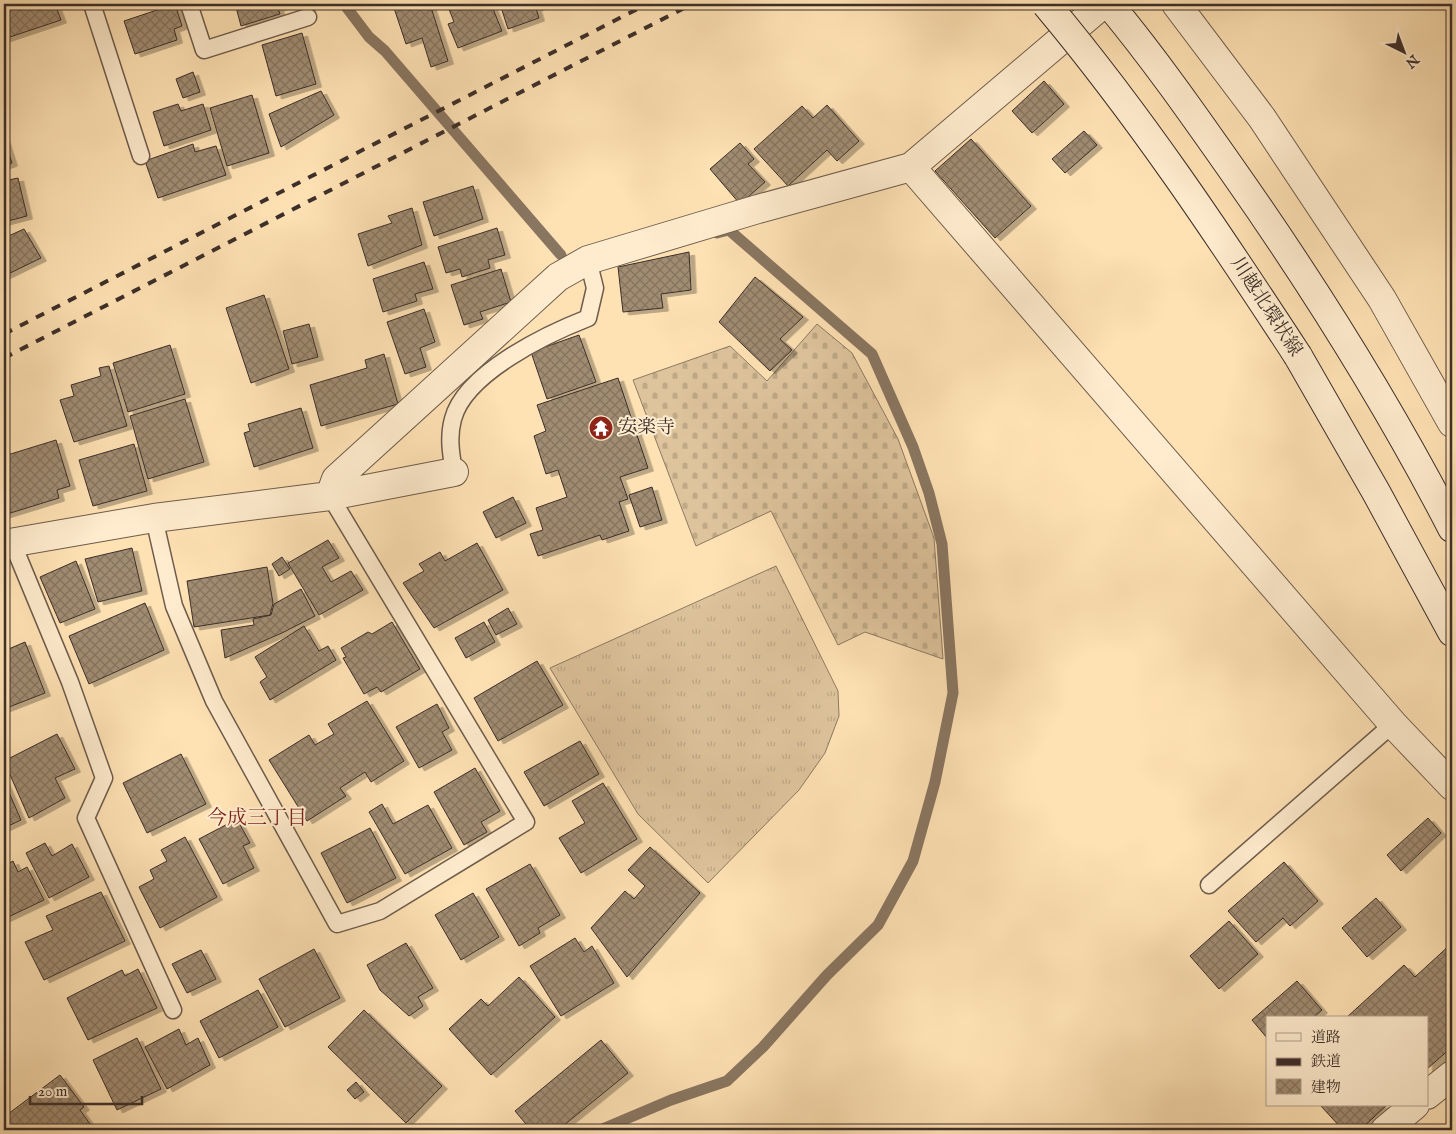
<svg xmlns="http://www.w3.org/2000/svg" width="1456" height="1134" font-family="'IM FELL English','Noto Serif JP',serif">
	<defs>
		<pattern id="grass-tufts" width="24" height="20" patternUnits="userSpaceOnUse" patternTransform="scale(1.25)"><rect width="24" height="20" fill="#dec49d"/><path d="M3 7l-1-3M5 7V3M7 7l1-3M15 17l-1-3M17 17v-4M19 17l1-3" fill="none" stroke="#bfa987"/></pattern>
		<pattern id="cemetery-stones" width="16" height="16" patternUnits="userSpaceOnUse" patternTransform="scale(1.25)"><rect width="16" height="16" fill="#dec49d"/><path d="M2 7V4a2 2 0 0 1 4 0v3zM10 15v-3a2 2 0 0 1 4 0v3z" fill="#bfa987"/></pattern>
		<pattern id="building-cross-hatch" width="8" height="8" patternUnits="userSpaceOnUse" patternTransform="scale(1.25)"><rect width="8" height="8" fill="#a18c72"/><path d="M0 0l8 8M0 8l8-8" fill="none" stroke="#84735e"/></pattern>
		<filter id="shadow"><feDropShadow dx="5.5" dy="3" stdDeviation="0" flood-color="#0004"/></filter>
	</defs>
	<rect width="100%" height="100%" fill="#ffe2b4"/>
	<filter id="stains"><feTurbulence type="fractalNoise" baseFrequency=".004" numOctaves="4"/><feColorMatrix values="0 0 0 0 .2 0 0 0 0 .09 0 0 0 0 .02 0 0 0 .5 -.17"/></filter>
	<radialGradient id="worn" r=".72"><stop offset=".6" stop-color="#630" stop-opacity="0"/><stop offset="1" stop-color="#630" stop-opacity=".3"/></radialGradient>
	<path fill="url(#grass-tufts)" stroke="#8d7a64" d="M776,566L838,691L839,716L825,753L799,790L708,883L638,814L550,668Z"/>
	<path fill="url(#cemetery-stones)" stroke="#8d7a64" d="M817,324L852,353L898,439L934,538L943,659L865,632L838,645L771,511L696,546L633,380L730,346L767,381Z"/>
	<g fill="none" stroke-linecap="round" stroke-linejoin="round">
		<path stroke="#897661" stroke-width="11" d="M344,4L369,37L385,51L561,255
			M600,1130L671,1100L727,1081L763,1047L827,975L878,925L913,861L935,782L953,693L942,544L929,493L913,447L872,354L729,230L717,233"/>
	</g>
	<path fill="url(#building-cross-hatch)" stroke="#3c2f2a" filter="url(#shadow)" d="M4,4H55L61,20L4,39Z
		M175,4L182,26L174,29L177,40L135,54L124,21Z
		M240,4H287V5L278,8L280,14L241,26L236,7Z
		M407,4H430L448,61L431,67L422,38L406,44L394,8Z
		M447,4H491L502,31L458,48L448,24L454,22Z
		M500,4H547L536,8L539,18L508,29Z
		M302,33L316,84L276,96L262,45Z
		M193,72L200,92L183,98L176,79Z
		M1044,81L1064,104L1032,133L1012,111Z
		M321,91L334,115L281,147L269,114Z
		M252,95L269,153L227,166L210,108Z
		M178,104L181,111L203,104L211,130L164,146L153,112Z
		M827,105L859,141L837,161L827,150L788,186L754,149L802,106L813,118Z
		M1084,131L1097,145L1065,173L1052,159Z
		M4,138L12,163L4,166Z
		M971,139L1031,206L995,238L935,171Z
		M740,143L754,159L748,164L765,182L740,204L710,169Z
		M193,144L195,152L216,146L226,175L158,198L145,161Z
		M18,178L27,216L4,222V181Z
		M473,186L483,219L434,236L423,202Z
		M412,208L422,245L368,266L358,234L392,223L388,216Z
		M497,228L505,255L488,260L490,268L462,277L460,269L446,273L438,247Z
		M24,229L41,258L4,276V238Z
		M689,252L691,290L661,294L663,308L623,312L618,267Z
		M424,262L433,289L415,294L417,301L383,312L373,279Z
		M501,269L511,302L480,312L483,319L464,325L451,285Z
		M755,277L803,317L780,339L792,350L770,371L719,322Z
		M264,295L289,369L251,383L226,308Z
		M424,309L435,342L420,348L426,367L405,374L387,322Z
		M309,324L318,357L292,364L283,331Z
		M579,335L596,382L547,399L531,352Z
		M170,345L185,394L128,412L113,363Z
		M384,354L398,404L321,426L310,385L367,368L365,360Z
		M109,366L127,426L74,442L60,400L74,396L71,385L101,376L99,368Z
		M618,378L648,468L620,477L628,499L619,502L629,531L602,540L600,535L538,556L530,534L543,530L536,508L567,497L558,470L546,474L534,436L546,431L537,405Z
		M185,399L204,462L148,479L130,416Z
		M301,408L313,448L254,467L244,433L250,431L248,424Z
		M56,440L70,486L57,490L59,498L4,515V456Z
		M134,444L147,491L93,506L79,460Z
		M652,487L662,520L640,527L629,495Z
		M513,497L526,523L496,538L483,512Z
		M328,540L339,558L322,567L331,582L351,571L363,590L319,615L288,563Z
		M477,543L503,590L434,628L403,583L424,571L419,564L440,552L445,561Z
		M132,548L142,591L98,602L85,559Z
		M282,557L290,569L279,576L272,564Z
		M76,561L95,609L60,623L40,577Z
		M267,567L273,603L270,615L194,627L187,581Z
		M301,589L315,616L284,632L225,658L221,630L254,625L253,619L271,615L274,604Z
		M145,603L164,650L89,684L69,636Z
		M508,608L517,624L496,635L488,620Z
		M392,622L420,669L381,692L377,687L364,694L343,658L346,657L341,648L368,632L372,634Z
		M484,622L495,642L466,658L455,638Z
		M304,626L319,651L328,646L336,660L270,700L260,682L267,677L255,657Z
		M25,642L45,693L4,709V651Z
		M537,661L563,705L498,741L474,698Z
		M367,701L404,761L371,782L365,772L340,788L346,796L307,821L269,760L309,735L315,745L334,734L328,724Z
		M437,704L449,728L442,732L452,750L419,768L396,727Z
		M57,734L75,769L55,778L65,798L29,818L4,761Z
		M580,741L599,774L544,806L524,772Z
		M181,754L206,804L147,833L123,783Z
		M475,768L500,811L481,822L487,832L464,845L434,792Z
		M4,781L21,820L4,828Z
		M603,783L637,839L581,873L559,838L585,823L572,801Z
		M382,804L393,824L428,805L452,848L405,874L369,812Z
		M1428,818L1441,833L1401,871L1387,855Z
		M237,819L250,843L243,846L254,868L223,884L199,839Z
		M370,828L396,878L347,903L321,853Z
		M185,837L217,897L160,928L139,887L154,879L150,870L167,861L161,850Z
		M45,843L52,856L72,844L89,877L49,898L26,853Z
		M650,847L700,893L627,977L591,928L625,891L634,899L645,886L628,870Z
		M13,861L18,872L27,867L44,900L4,919V866Z
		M1284,862L1318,901L1290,926L1283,918L1256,942L1228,911Z
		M530,864L560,915L538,928L540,933L519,946L486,889Z
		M101,892L125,941L44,980L25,942L53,930L46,916Z
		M473,893L499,937L461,960L435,915Z
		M1376,898L1401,927L1367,957L1342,928Z
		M1229,921L1258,954L1219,989L1190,956Z
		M575,938L584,952L592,946L614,983L561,1016L530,966Z
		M406,943L433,988L418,997L423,1006L409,1016L380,990L367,965Z
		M1452,943V1047L1427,1069V1018H1346L1404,965L1415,977Z
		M314,949L340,998L285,1027L259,979Z
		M201,950L216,979L187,993L172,964Z
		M138,969L157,1008L88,1040L67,998L122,970L125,976Z
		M519,977L555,1017L491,1075L449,1029L481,999L488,1006Z
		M1297,981L1322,1010L1313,1018H1267V1038L1252,1020Z
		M258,990L278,1027L219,1058L200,1021Z
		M364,1010L442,1086L406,1123L328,1047Z
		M179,1029L186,1045L198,1038L210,1065L167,1089L145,1047Z
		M137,1038L161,1089L117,1110L93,1060Z
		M601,1040L628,1073L558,1130H531L515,1111Z
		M60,1075L84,1107L80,1110L90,1124L82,1130H5L4,1117Z
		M356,1082L364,1092L355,1099L347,1090Z
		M1320,1105H1387L1360,1130H1343Z"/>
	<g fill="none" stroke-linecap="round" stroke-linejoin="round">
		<defs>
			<path id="service" d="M92,4L141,156
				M189,4L204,50L308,17
				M454,472C451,454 448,437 453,419C465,373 547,334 588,318L595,288L588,260
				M154,518L174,606L214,701L337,924L380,911L526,822L330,496
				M12,542L70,682L104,778L86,818L173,1010
				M1209,885L1393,724"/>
			<path id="minor" d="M1176,4L1262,118L1382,299L1452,423
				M911,167L1393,724L1452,786
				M330,496L336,479L558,277L588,260L758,209L911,167L1103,4
				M4,544L154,518L330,496L454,472
				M1427,1095L1452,1075
				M1385,1130L1415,1105"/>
			<path id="secondary" d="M1109,4C1153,57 1193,114 1233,171C1313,285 1388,404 1452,528
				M1298,356L1376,492L1452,632"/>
		</defs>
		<use href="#service" stroke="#6d5c4c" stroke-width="19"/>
		<use href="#minor" stroke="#6d5c4c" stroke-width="30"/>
		<use href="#secondary" stroke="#3c2f2a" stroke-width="30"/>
		<use href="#service" stroke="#ffecce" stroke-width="16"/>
		<use href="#minor" stroke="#ffecce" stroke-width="28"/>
		<use href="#secondary" stroke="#ffecce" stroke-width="28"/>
		<path stroke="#3c2f2a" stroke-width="4" stroke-dasharray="9 9" stroke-linecap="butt" d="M4,334L647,4
			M4,358L692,4"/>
		<defs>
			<path id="secondary-bridge" d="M1046,4C1139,115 1219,235 1298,356"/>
		</defs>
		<use href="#secondary-bridge" stroke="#3c2f2a" stroke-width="30" stroke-linecap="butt"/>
		<use href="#secondary-bridge" stroke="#ffecce" stroke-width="28"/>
	</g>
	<defs>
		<symbol id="temple-disc" viewBox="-11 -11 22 22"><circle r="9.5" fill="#8f2418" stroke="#ffecce"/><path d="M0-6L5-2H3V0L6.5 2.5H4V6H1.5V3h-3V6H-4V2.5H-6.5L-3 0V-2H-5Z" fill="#fff"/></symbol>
	</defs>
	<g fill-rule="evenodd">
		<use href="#temple-disc" x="587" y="414" width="28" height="28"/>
	</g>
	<g text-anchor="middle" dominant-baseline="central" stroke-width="4" stroke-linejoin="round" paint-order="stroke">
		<g font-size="19" fill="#3c2f2a" stroke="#ffecce">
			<text transform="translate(1266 307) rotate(57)">川越北環状線</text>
		</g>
		<g font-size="19" fill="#3c2f2a" stroke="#ffecce" text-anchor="start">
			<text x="618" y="428">安楽寺</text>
		</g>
		<g font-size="20" fill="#7a1f14" stroke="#ffecce">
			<text x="257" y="818">今成三丁目</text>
		</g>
	</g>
	<rect width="1456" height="1134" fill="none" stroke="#ffe2b4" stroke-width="20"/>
	<rect x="5" y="5" width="1446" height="1124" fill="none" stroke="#3c2f2a" stroke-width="2.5"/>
	<rect x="10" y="10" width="1436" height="1114" fill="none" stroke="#3c2f2a"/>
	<rect x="1266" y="1016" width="162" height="90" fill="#ffecce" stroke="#b1a08c"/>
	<rect x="1276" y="1033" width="25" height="8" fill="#ffecce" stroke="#b1a08c"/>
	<text x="1311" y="1042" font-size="15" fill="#3c2f2a">道路</text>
	<rect x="1276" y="1058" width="25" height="8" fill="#3c2f2a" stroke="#b1a08c"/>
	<text x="1311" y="1066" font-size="15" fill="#3c2f2a">鉄道</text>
	<rect x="1276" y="1079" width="25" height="15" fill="url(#building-cross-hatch)" stroke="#b1a08c"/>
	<text x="1311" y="1092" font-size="15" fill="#3c2f2a">建物</text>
	<g transform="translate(1404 52) rotate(138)" stroke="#ffecce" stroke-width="4" paint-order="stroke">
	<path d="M0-4L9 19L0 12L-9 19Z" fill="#3c2f2a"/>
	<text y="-8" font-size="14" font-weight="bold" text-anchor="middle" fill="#3c2f2a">N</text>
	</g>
	<path d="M30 1096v8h112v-8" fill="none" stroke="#3c2f2a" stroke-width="2.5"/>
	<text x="38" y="1096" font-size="15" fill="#3c2f2a" stroke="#ffecce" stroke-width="4" paint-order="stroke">20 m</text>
	<rect width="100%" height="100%" filter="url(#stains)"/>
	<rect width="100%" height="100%" fill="url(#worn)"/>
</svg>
